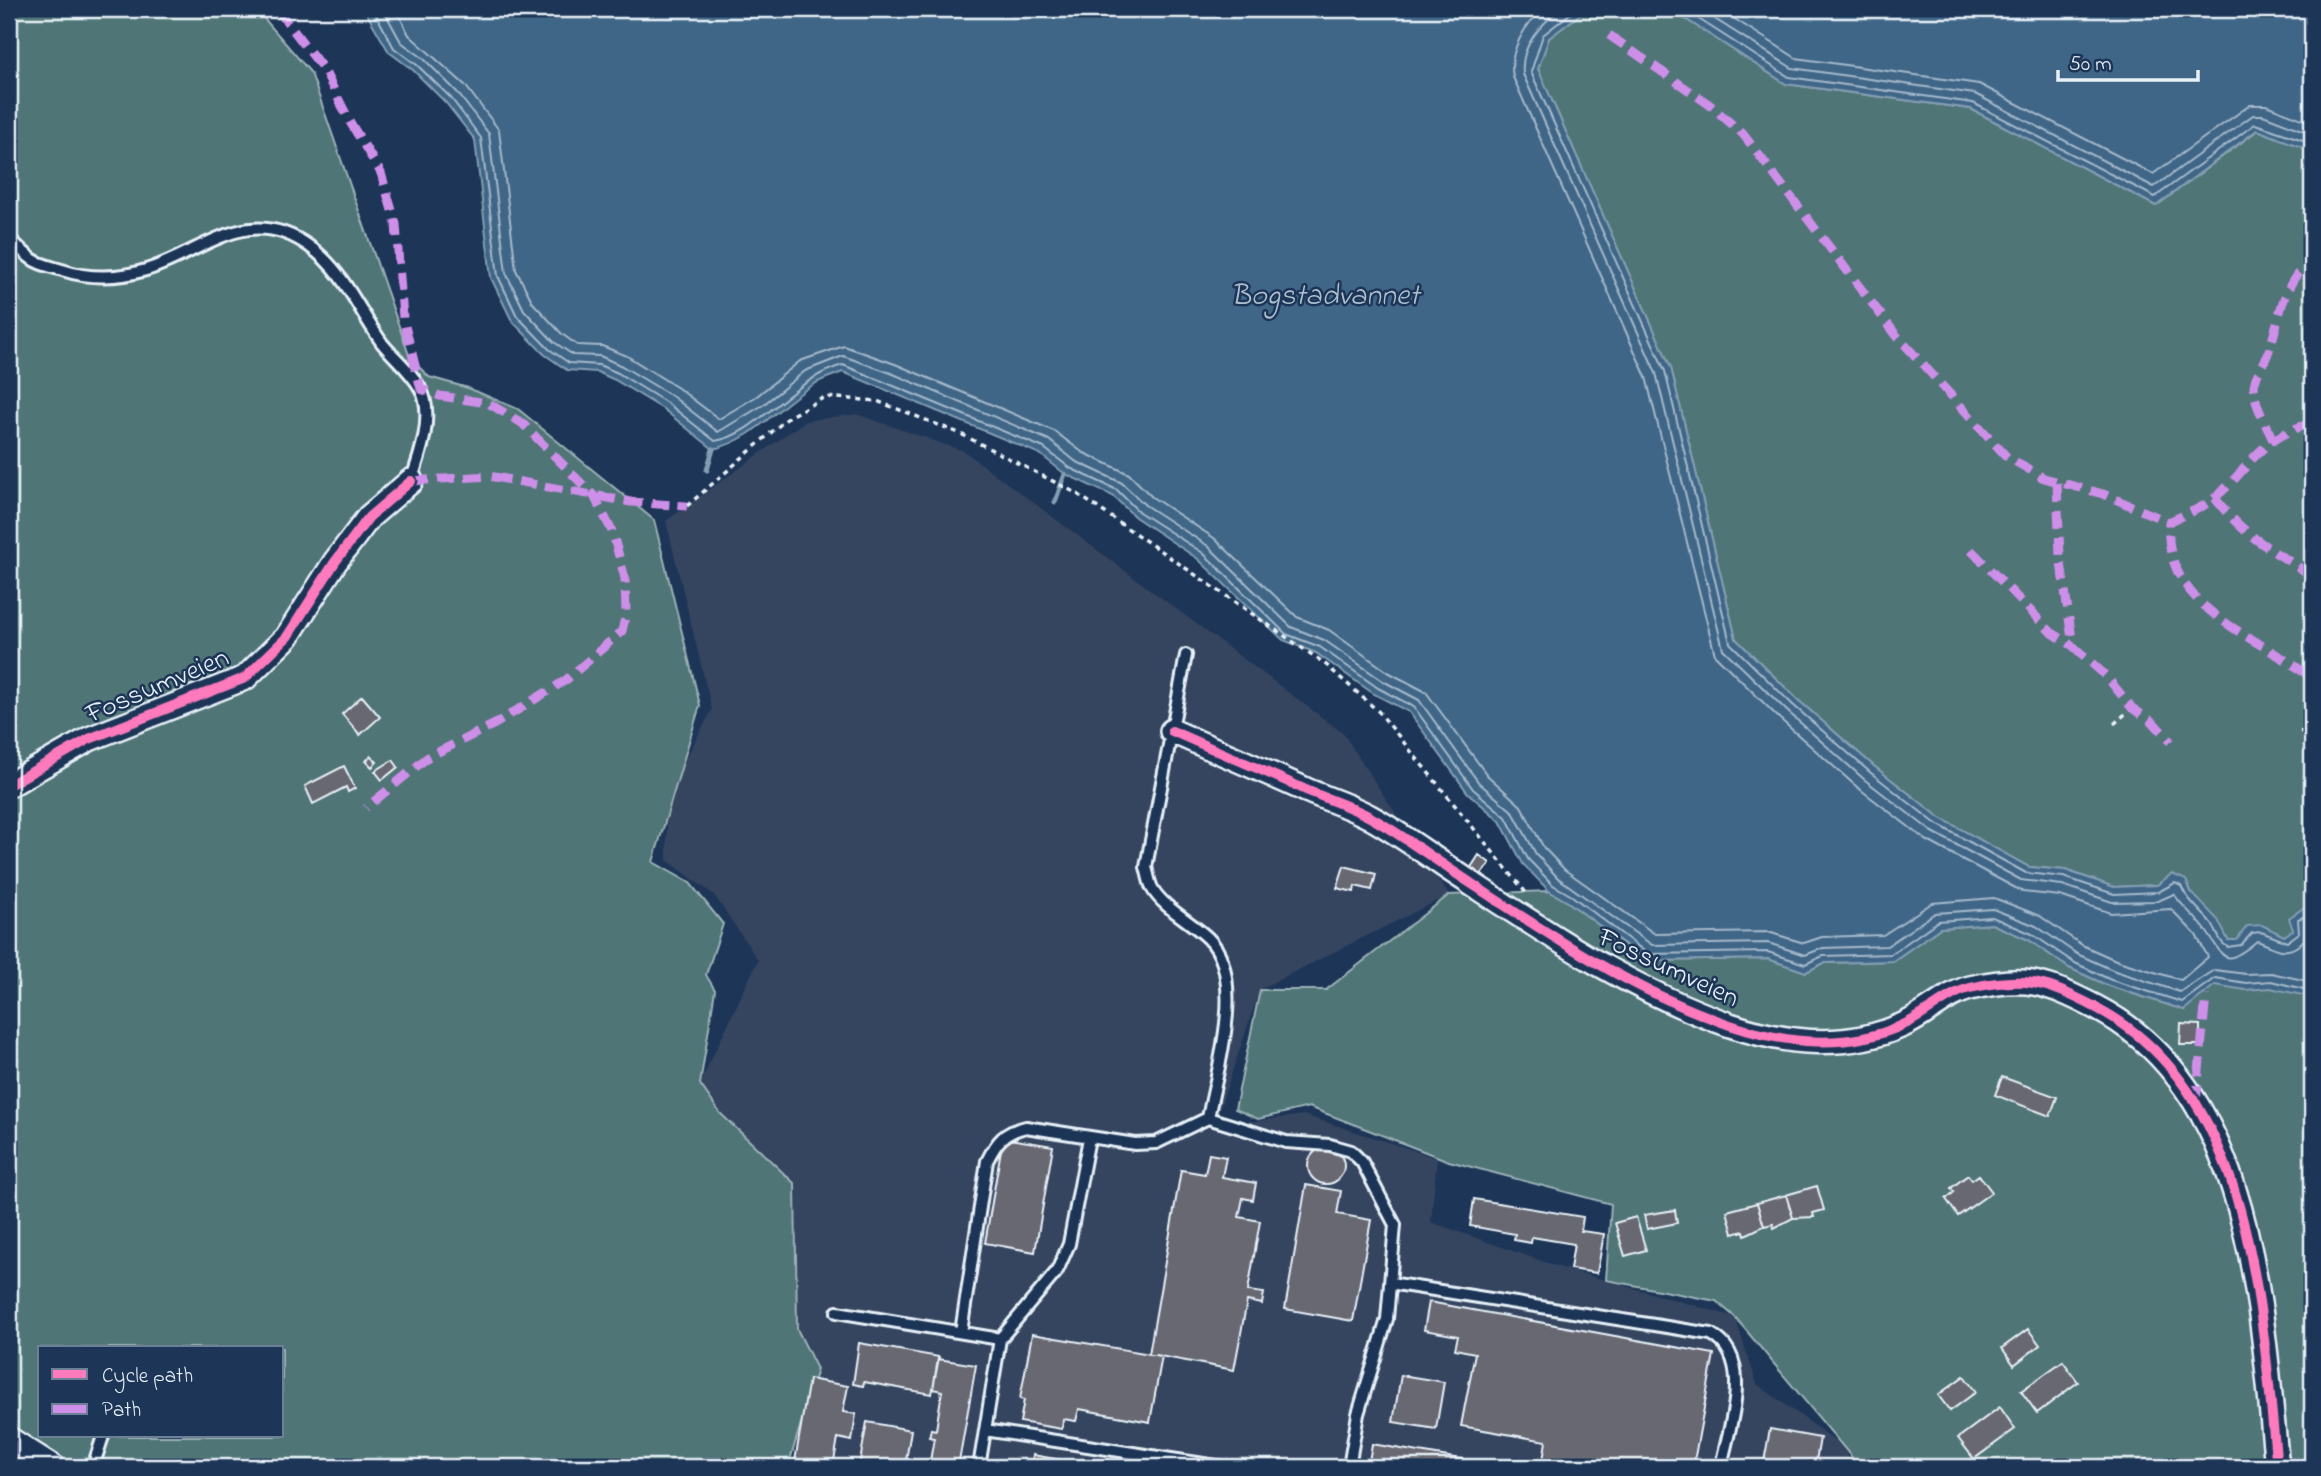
<svg xmlns="http://www.w3.org/2000/svg" width="2321" height="1476" font-family="'Indie Flower',sans-serif">
	<rect width="100%" height="100%" fill="#1d3557"/>
	<filter id="ink" filterUnits="userSpaceOnUse"><feTurbulence type="fractalNoise" baseFrequency=".0143" numOctaves="2"/><feDisplacementMap in="SourceGraphic" scale="14" xChannelSelector="R" yChannelSelector="G"/><feConvolveMatrix kernelMatrix="1 2 1 2 8 2 1 2 1" color-interpolation-filters="sRGB"/></filter>
	<g filter="url(#ink)">
		<path fill="#34445f" d="M856,414L964,451L1343,733L1449,895L1260,989L1214,1126L1304,1115L1437,1158L1431,1222L1559,1267L1735,1317L1757,1384L1845,1448L1852,1467H804L817,1369L797,1329L795,1184L720,1113L700,1083L758,960L714,895L667,860V793L712,710L666,521L805,421Z"/>
		<path fill="#4f7476" stroke="#9cb2b7" stroke-width="2" fill-rule="evenodd" d="M9,9H256L311,73L410,358L429,377L468,388L518,409L654,520L700,705L653,862L690,883L723,924L706,975L715,990L700,1084L720,1113L795,1184L797,1329L817,1369L788,1467H9ZM40,1348H282V1436H40Z
			M1587,9H1670L1786,84L1971,109L2156,206L2258,130L2312,151V1467H1860L1735,1317L1716,1301L1606,1280L1611,1204L1449,1161L1309,1107L1258,1119L1235,1109L1260,990H1326L1449,895L1549,891L1568,902L1647,961L1768,959L1806,972L1824,963L1893,961L1940,928L1992,924L2029,940L2069,968L2109,986L2184,1010L2157,885L2114,887L2065,870L2029,867L1939,817L1875,767L1798,700L1736,639L1671,368L1538,69L1549,38Z"/>
		<path fill="#406687" stroke="#839eb4" stroke-width="2" d="M364,9H1587L1549,38L1538,69L1671,368L1736,639L1798,700L1875,767L1939,817L2029,867L2065,870L2114,887L2157,885L2172,874L2186,880L2191,892L2218,920L2228,940H2237L2247,926L2262,925L2284,936L2293,930L2289,918L2306,906L2312,908V997L2270,988L2245,990L2215,985L2184,1010L2109,986L2069,968L2029,940L1992,924L1940,928L1893,961L1824,963L1806,972L1768,959L1647,961L1568,902L1549,891L1523,864L1500,821L1468,793L1409,712L1374,694L1316,653L1283,640L1198,559L1135,517L1113,496L1065,474L1040,454L843,372C833,376 821,379 813,385C779,405 753,441 713,449L663,409L615,380L597,372L567,370L544,354L512,321L491,278L475,140L446,103L413,70L389,52Z
			M1670,9H2312V151L2257,130L2156,206L1971,109L1786,84Z"/>
		<g fill="none" stroke-linecap="round" stroke-linejoin="round">
			<path stroke="#a5b9cb" stroke-width="2" d="M373,9L394,48L417,65L451,98L481,138L498,276L517,316L549,349L569,363L599,365L618,373L667,403L715,441C757,435 795,377 843,365L1044,448L1070,468L1117,490L1139,512L1203,553L1286,634L1320,647L1378,688L1414,707L1473,789L1506,817L1528,859L1553,885L1572,896L1648,954L1768,952L1805,964L1823,956L1891,954L1938,921L1992,917L2032,934L2073,962L2111,980L2182,1002L2215,978L2246,983L2271,981L2312,991
				M383,9L401,42L423,58L457,92L489,134L506,273L524,310L554,342L573,355L600,356L622,366L672,396L718,432L763,405L805,371L843,356L891,373L1049,440L1075,461L1122,483L1145,505L1208,546L1291,627L1324,640L1383,681L1419,700L1479,783L1513,812L1536,854L1558,878L1652,945L1768,943L1805,955L1823,948L1887,946L1935,913L1993,909L2036,926L2077,954L2115,971L2180,992L2214,970L2246,974L2271,973L2312,982
				M396,9L409,35L465,85L499,130L516,270L533,303L562,334L577,345L602,346L627,356L678,388L719,419L757,396L800,361L844,346L895,364L1054,431L1082,452L1129,474L1152,497L1214,538L1297,617L1329,630L1388,672L1426,692L1487,775L1521,806L1544,848L1565,870L1655,934L1768,932L1804,943L1822,937L1883,935L1932,903L1994,898L2040,916L2082,945L2118,961L2181,980L2208,957L2196,935L2171,909L2111,913L2060,896L2023,892L1926,840L1857,787L1780,719L1715,655L1646,377L1513,77C1508,52 1525,23 1544,9
				M1561,9C1541,24 1520,45 1523,74L1656,373L1723,649L1787,711L1865,780L1931,831L2021,880L2062,885L2112,902L2158,901L2174,894C2182,907 2195,916 2204,928C2225,956 2221,971 2257,941C2273,946 2283,957 2299,945C2306,939 2308,934 2309,925L2312,923
				M1576,9L1543,35L1531,72L1665,371L1730,643L1793,705L1871,773L1935,823L2026,873L2064,877L2114,894L2158,892L2175,883L2181,886C2188,902 2201,910 2211,923C2218,932 2218,942 2228,947L2241,945L2252,933L2261,932L2287,942L2299,933L2298,919L2312,914
				M1683,9L1789,77L1973,103L2155,197L2255,124L2312,143
				M1699,9L1792,68L1975,94L2154,187L2253,115H2263L2312,134
				M1719,9L1796,58L1979,84L2153,174L2250,105H2266L2312,123"/>
			<path stroke="#839eb4" stroke-width="5" d="M707,470L713,449
				M1055,502L1065,474"/>
		</g>
		<path fill="#686772" stroke="#e8f1f8" stroke-width="2" d="M362,696L380,717L360,735L342,714Z
			M371,756L377,762L372,767L366,761Z
			M393,760L398,767L382,780L375,771Z
			M344,766L355,788L348,792L346,787L313,804L305,786Z
			M1479,855L1490,863L1480,876L1470,869Z
			M1344,866L1376,874L1372,890L1355,886L1354,892L1337,888Z
			M2181,1024L2200,1025V1045H2180Z
			M2002,1077L2057,1097L2050,1116L1995,1095Z
			M1003,1138L1053,1146L1035,1252L985,1243Z
			M1308 1166a18 18 0 1 1 36 0a18 18 0 1 1-36 0Z
			M1209,1154L1226,1157L1222,1177L1256,1183L1253,1200L1243,1198L1239,1217L1260,1221L1248,1291L1264,1293L1262,1304L1247,1301L1234,1370L1149,1354L1181,1170L1205,1174Z
			M1968,1175L1972,1180L1979,1175L1992,1192L1958,1216L1946,1199L1954,1192L1951,1188Z
			M1306,1185L1341,1191L1337,1214L1371,1220L1353,1321L1285,1309Z
			M1817,1186L1824,1210L1813,1213L1814,1217L1793,1218L1786,1195Z
			M1786,1195L1793,1218L1774,1228L1773,1224L1764,1226L1757,1203Z
			M1474,1199L1583,1217L1581,1231L1604,1234L1597,1273L1570,1269L1574,1244L1532,1237L1531,1243L1514,1240L1515,1234L1470,1226Z
			M1757,1203L1764,1226L1745,1235L1744,1231L1733,1234L1727,1211Z
			M1675,1210L1677,1223L1647,1229L1644,1215Z
			M1636,1217L1646,1250L1625,1256L1615,1223Z
			M1429,1302L1714,1354L1693,1467H1542L1546,1441L1461,1426L1475,1353L1455,1349L1458,1336L1424,1330Z
			M2028,1329L2040,1345L2014,1365L2002,1348Z
			M1032,1334L1162,1356L1150,1422L1079,1409L1076,1421L1063,1419L1062,1429L1020,1422L1024,1400L1020,1399Z
			M859,1343L939,1357L932,1394L864,1382L863,1386L853,1384Z
			M938,1359L976,1365L958,1467H929L934,1438L929,1437L931,1429L936,1430L942,1391L933,1389Z
			M2063,1361L2078,1382L2037,1413L2021,1391Z
			M1401,1375L1444,1382L1436,1429L1393,1422Z
			M1964,1376L1976,1392L1950,1411L1938,1395Z
			M809,1379L848,1386L843,1412L856,1414L852,1441L838,1438L833,1467H794Z
			M2000,1407L2015,1429L1974,1459L1958,1438Z
			M867,1422L911,1430L905,1467H859Z
			M1770,1429L1820,1438L1815,1467H1763Z
			M1372,1444L1472,1461L1500,1467H1368Z
			M1033,1455L1101,1467H1031Z"/>
		<g fill="none" stroke-linecap="round" stroke-linejoin="round">
			<defs>
				<path id="service" d="M9,238C16,245 24,253 32,259C40,265 53,267 62,270C89,279 119,278 146,270C204,252 248,202 309,246C344,271 358,309 382,343C394,358 411,371 420,388C435,413 420,456 411,481
					M1186,655L1146,867C1148,874 1149,882 1152,888C1163,908 1192,922 1208,938C1247,976 1217,1070 1208,1118
					M1390,1283L1711,1334C1756,1358 1728,1429 1721,1467
					M837,1312L1000,1339
					M961,1332L987,1161C997,1141 1004,1132 1026,1127L1135,1144L1156,1143L1208,1118L1286,1142L1330,1145L1351,1151L1362,1162L1395,1225L1387,1319L1358,1414L1349,1467
					M985,1430L1223,1467
					M93,1467L103,1436
					M979,1467L1000,1339L1057,1271L1069,1244L1089,1138"/>
				<path id="minor" d="M1172,731C1217,751 1262,770 1306,790C1327,799 1350,806 1370,817C1399,833 1427,854 1454,872C1542,930 1629,990 1730,1025C1786,1044 1848,1050 1903,1025C1926,1015 1946,994 1970,988C2026,975 2046,982 2095,1007C2255,1089 2261,1312 2277,1467
					M9,785L89,739L245,678L287,637L335,562L369,517L411,481
					M9,1439L53,1467"/>
			</defs>
			<use href="#service" stroke="#e8f1f8" stroke-width="16"/>
			<use href="#minor" stroke="#e8f1f8" stroke-width="28"/>
			<path stroke="#e8f1f8" stroke-width="3.5" stroke-dasharray="5 5" stroke-linecap="butt" d="M687,506L790,416L825,397L877,401L959,433L1076,493L1324,663L1379,712L1527,894
				M2114,724L2132,708
				M2300,732L2312,729"/>
			<use href="#service" stroke="#1d3557" stroke-width="10"/>
			<use href="#minor" stroke="#1d3557" stroke-width="23"/>
			<path stroke="#ce8fe9" stroke-width="9" stroke-dasharray="18 9" stroke-linecap="butt" d="M277,9L324,70L350,122L381,173L396,224L403,318L421,389L440,396L488,403L522,423L594,496L612,531L625,578L626,614L622,631L566,680L495,724L428,757L366,808
				M1609,35L1710,105L1743,134L1897,336L2006,456L2044,478L2103,494L2169,522
				M2312,423C2255,439 2253,467 2213,499C2201,509 2183,515 2169,522C2162,609 2255,634 2312,678
				M2273,440C2266,424 2255,407 2254,388C2254,376 2262,369 2266,358C2280,326 2279,282 2312,261
				M411,481L489,476L631,502L687,506
				M2057,483L2060,556L2073,646L2106,676L2132,708L2153,722L2171,742
				M2215,498C2246,539 2272,549 2312,576
				M1971,550L2051,632L2073,646
				M2196,1103L2206,995
				M11,1441L12,1467"/>
			<defs>
				<path id="cycleway" d="M1172,731C1217,751 1262,770 1306,790C1327,799 1350,806 1370,817C1399,833 1427,854 1454,872C1542,930 1629,990 1730,1025C1786,1044 1848,1050 1903,1025C1926,1015 1946,994 1970,988C2026,975 2046,982 2095,1007C2255,1089 2261,1312 2277,1467
					M9,785L89,739L245,678L287,637L335,562L369,517L411,481"/>
			</defs>
			<use href="#cycleway" stroke="#1d3557" stroke-width="15"/>
			<use href="#cycleway" stroke="#fd7abc" stroke-width="10"/>
		</g>
	</g>
	<g text-anchor="middle" dominant-baseline="central" stroke-width="5" stroke-linejoin="round" paint-order="stroke">
		<g font-size="28" fill="#e8f1f8" stroke="#1d3557">
			<text transform="translate(158 687) rotate(-23)">Fossumveien</text>
			<text transform="translate(1668 969) rotate(25)">Fossumveien</text>
		</g>
		<g font-size="30" font-style="italic" fill="#adc0d0" stroke="#1d3557">
			<text x="1325" y="297">Bogstadvannet</text>
		</g>
	</g>
	<rect width="2321" height="1476" fill="none" stroke="#1d3557" stroke-width="35"/>
	<rect x="18" y="18" width="2286" height="1441" fill="none" stroke="#e8f1f8" stroke-width="2.5" filter="url(#ink)"/>
	<rect x="38" y="1346" width="245" height="91" fill="#1d3557" stroke="#6e8097" stroke-width="2"/>
	<rect x="52" y="1369" width="35" height="10" fill="#fd7abc" stroke="#6e8097" stroke-width="2"/>
	<text x="102" y="1382" font-size="21" fill="#e8f1f8">Cycle path</text>
	<rect x="52" y="1404" width="35" height="10" fill="#ce8fe9" stroke="#6e8097" stroke-width="2"/>
	<text x="102" y="1416" font-size="21" fill="#e8f1f8">Path</text>
	<path d="M2058 70v10h140v-10" fill="none" stroke="#e8f1f8" stroke-width="3.5"/>
	<text x="2069" y="70" font-size="21" fill="#e8f1f8" stroke="#1d3557" stroke-width="5" paint-order="stroke">50 m</text>
</svg>
